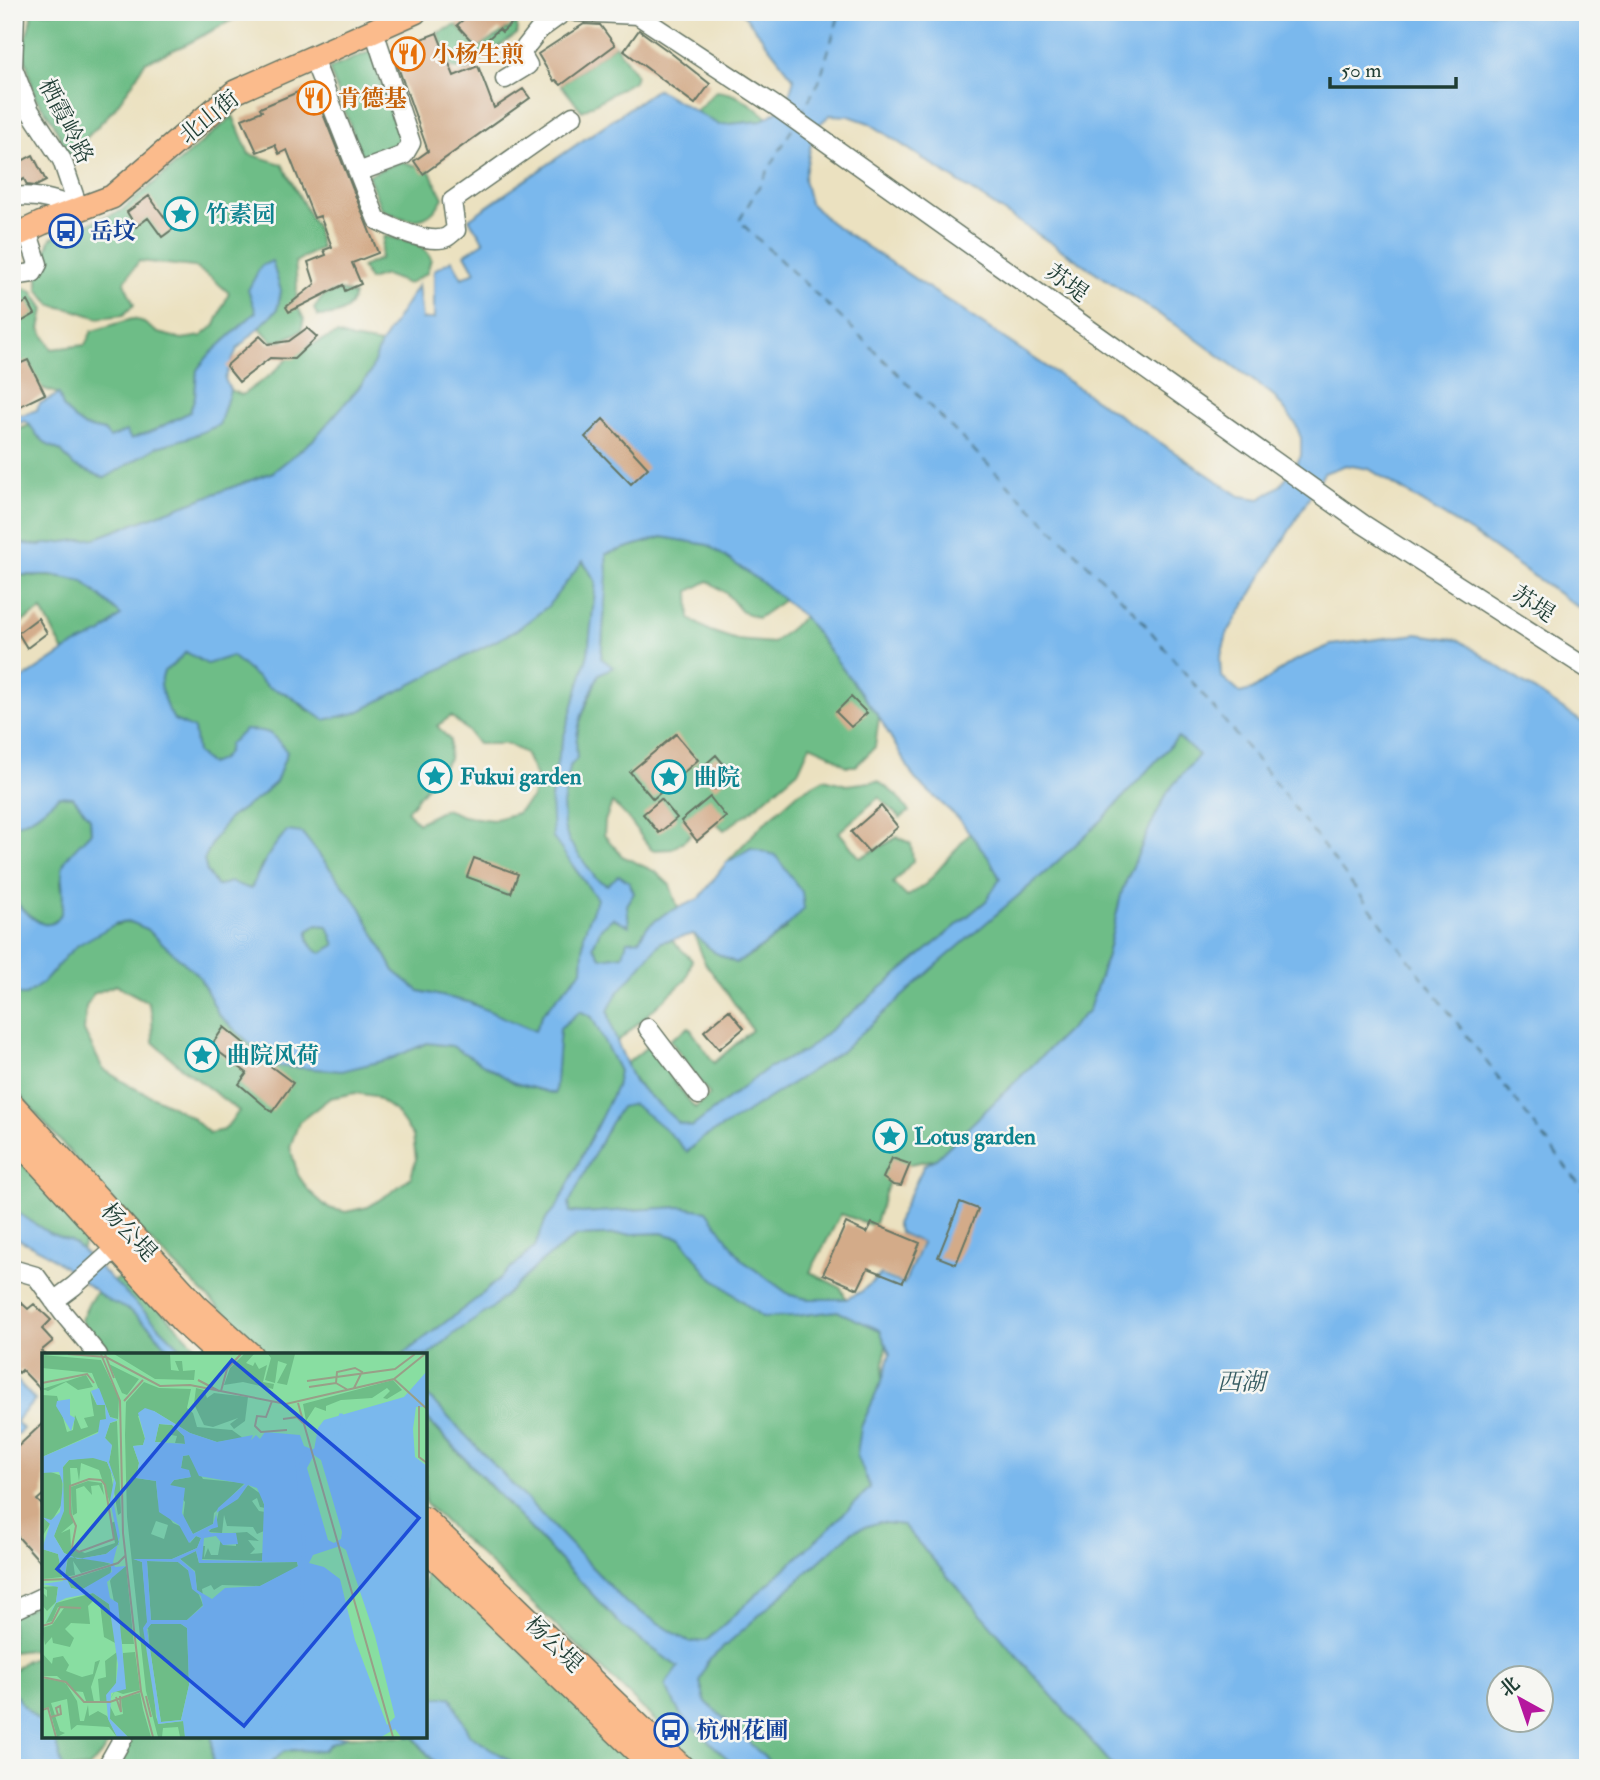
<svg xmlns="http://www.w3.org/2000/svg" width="1600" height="1780" font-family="'IM FELL Double Pica','Noto Serif SC',serif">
	<rect width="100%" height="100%" fill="#f6f6f2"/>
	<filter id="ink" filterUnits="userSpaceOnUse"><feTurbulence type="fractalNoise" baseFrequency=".0143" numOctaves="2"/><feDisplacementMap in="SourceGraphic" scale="14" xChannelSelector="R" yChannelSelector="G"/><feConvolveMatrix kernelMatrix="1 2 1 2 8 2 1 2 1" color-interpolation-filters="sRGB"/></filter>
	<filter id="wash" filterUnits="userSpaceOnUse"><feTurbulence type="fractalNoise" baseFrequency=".00686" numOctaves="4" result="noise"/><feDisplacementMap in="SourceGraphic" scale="28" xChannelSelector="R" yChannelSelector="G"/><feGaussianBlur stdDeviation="1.57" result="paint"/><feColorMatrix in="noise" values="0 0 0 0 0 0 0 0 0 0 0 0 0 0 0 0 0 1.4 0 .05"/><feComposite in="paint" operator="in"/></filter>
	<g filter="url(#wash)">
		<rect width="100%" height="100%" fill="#ebe1c0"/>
		<path fill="#6ebd87" stroke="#467d5e" stroke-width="2" fill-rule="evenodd" d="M33,12H247L187,44L145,62L132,84L114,109L69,156L53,122L35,97L23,49Z
			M517,23V34L488,54L468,70L451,68L437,33L457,25L478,48Z
			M615,45L636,74L634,81L582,111L561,85Z
			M371,51L400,141C392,152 377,155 364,157L360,152L329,69Z
			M716,91C739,93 749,103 767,117L761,121L719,125L695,112Z
			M233,116L249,154L282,164L316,227L321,248L295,262L297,285L296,304L304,319L301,331L281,341H272L259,327L277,310L281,291L272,262L262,266L256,312L209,355L197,370L195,396L190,412L155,430L131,439L110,438L104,431L85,427L74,419L63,407L59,394L42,388L17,372L12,373V283L32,291L44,309L40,329L52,349L85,345L92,331L132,319L141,321L158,333L182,339L202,336L215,325L229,293L212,278L194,267L139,261L124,282L134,305L123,315L98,318L74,310L51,305L38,289V274L51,238L121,211Z
			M399,162L428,168L443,198C440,202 437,209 433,212C418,227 397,217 381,209L368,175Z
			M384,236C402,240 424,241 431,259L427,273L408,284L385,275L369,280L362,267L380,259Z
			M340,290L354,295C350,313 335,316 318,316L314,309L323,296Z
			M337,334L352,339L381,344L370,373L343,407L313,440L273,472L96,538L39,545L12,543V432L30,425L37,435L48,445L61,451L74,466L105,478L157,447L190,437L219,425L230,390L242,395L273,373L296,351Z
			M663,537L708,545L763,583L784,600L758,618L741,611L727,594L708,581L689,591L690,619L710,631L737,640L773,643L804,617L879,717L875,747L856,766H846L828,753L810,745L799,770L751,811L724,830L709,816L685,840L672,849L652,850C638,834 629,815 612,803L605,821L604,835L622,856L656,872L670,885L678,908L666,913L647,927L639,940L623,955L601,958L593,946L601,928L613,918L628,924L627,905L634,893L629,882L607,885L596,879L569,841L564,827L563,804L570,766L577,758C573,723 589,706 598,674C603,660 602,645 603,631C605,605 607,580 606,554Z
			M582,561L596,582L588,654L558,757L551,799L574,868L598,899L584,933L582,970L543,1013L535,1032L468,1002L419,991L394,971L360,907L302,833L262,864L251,889L217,886L207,872L204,860L214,839L229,818L258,798L276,782L287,752H229L220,761L210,764L197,753L194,729L174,720L166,705L159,685L164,671L175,663L186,652L207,664L232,656L268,686L287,694L309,711L547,607ZM451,716L468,731L478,744H508L525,753L536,777L532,798L517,813L492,820L463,816L445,809L418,823L407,811L449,759L450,740L437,726Z
			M12,575L66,577L83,581L122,615L102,633L64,652L42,610L12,628Z
			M1178,737L1200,755L1168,791L1150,827L1122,891L1107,955L1089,1010L936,1159L894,1167L874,1226L841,1214L810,1272L841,1288L846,1299H807L790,1295L743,1261L706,1211L681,1207L582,1213L570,1212L569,1202L610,1124L621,1107L633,1104L655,1119L688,1152L701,1139L733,1121L842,1051L932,969L1047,871L1103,819Z
			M824,779L847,785L878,781L896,795L909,812L900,818L879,797L839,832L860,858L898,837L911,844L913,861L893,883L907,897L927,883L970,833L991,861L1000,879L986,901L805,1051L768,1068L692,1127L678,1123L635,1082L626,1064L647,1047L695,1108L710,1095L670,1040L689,1027L714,1063L752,1030L728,994L705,963L694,934L714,952L736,963L753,954L786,929L751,848L726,863L761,826L798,793Z
			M59,796L73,797L90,818L91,832L64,865L61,882L63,896L62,912L57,920L50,924H43L26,913L17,904L12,893V825C32,821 44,809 59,796Z
			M131,922L147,929L199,976L219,1015L390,1059L427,1043L452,1046L515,1083L555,1094L560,1028L580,1011L592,1017L619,1071L616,1087L557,1207L546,1219L535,1247L479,1297L402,1355H267L134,1225L12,1086V992L14,994C24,990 37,987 45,980C52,975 57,966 63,959C79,940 107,924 131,922ZM116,985L148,1002L152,1015L153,1042L181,1067L239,1111L224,1130L209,1133L191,1117L168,1104L132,1087L103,1069L84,1031L86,1007L93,994ZM355,1093L374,1096L395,1111L413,1136L416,1159L411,1177L393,1191L368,1207L346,1212L328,1208L309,1191L298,1175L290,1147L299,1122L330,1098Z
			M316,925L328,926L335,945L321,954C311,948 307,943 308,931Z
			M672,940L692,960L686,980L617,1042L613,1032L608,1010L616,994L661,942Z
			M12,1153L88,1232L82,1250L70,1241L49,1233L12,1209Z
			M661,1233L681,1238L708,1274L762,1316H796L837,1311L880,1330L886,1345L882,1381L861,1427L870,1488L825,1532L706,1641L689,1642L626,1603L425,1393V1358L541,1262L576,1236Z
			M124,1277L130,1278L204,1355H188L113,1281Z
			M96,1292C107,1300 119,1304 130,1311C148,1323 160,1339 174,1355C160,1355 129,1358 118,1354C102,1348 90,1333 81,1320L89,1303Z
			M425,1417L623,1627L678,1667L681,1716L738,1768H703L615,1681L425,1503Z
			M878,1522L903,1525L1115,1768H776L705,1701L700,1682L707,1662L853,1531Z
			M425,1558L641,1768H522L469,1735L451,1698H425Z
			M44,1601V1648L12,1652V1616Z
			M44,1657V1726L22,1704L12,1690V1672L26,1660Z
			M52,1736H113L103,1752L89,1768H63Z
			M132,1736H212L213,1768H116Z
			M347,1736L413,1737L439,1768H265L283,1752L293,1750L323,1751L331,1743Z"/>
		<path fill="#7ab8ed" stroke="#4c7a90" stroke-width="2" fill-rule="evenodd" d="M742,12H1588V614L1472,533L1369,469L1346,465L1324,473L1227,634L1220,660L1221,676L1240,693L1252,690L1292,662L1331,645L1417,634L1459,640L1588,726V1768H1115L903,1525L879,1522L853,1531L707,1662L700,1682L705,1701L776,1768H738L681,1716L665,1685L678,1667L623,1627L425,1416V1393L626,1603L689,1642L706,1641L825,1532L870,1488L857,1455L861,1427L882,1381L890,1354L880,1330L837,1311L796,1316L762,1317L708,1274L681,1238L661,1233L576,1236L541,1262L492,1308L455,1333L425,1358V1355H402L479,1297L535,1247L546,1219L557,1207L616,1087L619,1071L592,1017L580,1011L560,1028L555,1094L515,1083L452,1046L427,1043L390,1059L342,1071L274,1066L219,1015L199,976L147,929L131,922L117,923L78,945L66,956L44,982L26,995H21L12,992V893C18,907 25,913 37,921C43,925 46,925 53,923C70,915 59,882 63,866C67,854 82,842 91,832L90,818L73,797L59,796C44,809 32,821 12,825V686L71,647L102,633L121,615L83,581L51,575H12V543L39,545L96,538L273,472L313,440L361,385L370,373L381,344L418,285L422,319H434V270L452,260L462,278L475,272L465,254L484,242L469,219L657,89L719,125L761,121L786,105L794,79ZM830,115L849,116L869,123L1192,336L1273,395L1295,423L1301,438V456L1281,485L1260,499L1240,496L830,222L810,203L804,179L814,129ZM662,537L708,545L763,583L804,617L879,717L915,779L959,819L991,861L1000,879L986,901L805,1051L768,1068L692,1127L679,1123L634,1082L613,1032L608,1011L616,995L661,942L694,934L714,952L736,963C762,949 784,931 804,909L802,892L775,855L751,848L726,863L699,899L666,913L647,927L639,940L627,941L623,955L601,958L593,946L601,928L613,918L629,926L627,905L634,893L629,882L619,875L607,885L596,879L569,841L564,827L563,804L570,766L577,758C573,727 587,702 599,674L613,667L601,658L607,575L606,554ZM583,561L596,582L588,654L558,757L551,799L553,838L597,899L584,933L582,970L543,1013L535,1031L468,1002L419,991L394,971L360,907L302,833L287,831C270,849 261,867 251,889L230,882L217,886L207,872L204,860L214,839L229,818L258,798L276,782L287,752C271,732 271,730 245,730L229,744C228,756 222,760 210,764L197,753L194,729L174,720L166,705L160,685L164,671L175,663L186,652L207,664L232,656L268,687L287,694L324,720L356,713L515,631L547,607ZM1178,737L1199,755L1168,791L1150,827L1122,891L1107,955L1089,1010L936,1159L924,1165L896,1224L900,1233L922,1243L904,1284L880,1275L861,1292L846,1299H807L790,1295L743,1261L707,1211L681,1207L582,1213L570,1212L569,1203L610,1124L621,1107L633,1104C653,1118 671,1133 687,1152L701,1139L733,1121L842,1051L932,969L1047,871L1103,819ZM316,925L328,926L335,945L321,953C311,948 307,943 308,931ZM1498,1678H1540V1720H1498Z
			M272,261L281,291L277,310L237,349L225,379L230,390L219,425L190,437L157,447L105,478L74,466L61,451L48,445L37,435L30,425L25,421L14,425L12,424V413L22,415L37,410L39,404L59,394L63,407L74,419L85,427L104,431L110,438L126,431L131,439L155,430L190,412L195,396L197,370L209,355L256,312L248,290L261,266Z
			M12,1209L49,1233L70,1241L82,1250L188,1355H174L151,1328L129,1310L109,1301L44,1252L12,1236Z
			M12,1375L35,1400L16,1421L23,1429L12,1439Z
			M12,1690L22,1704L44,1726V1736H52L55,1740L63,1768H12Z
			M451,1697L469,1735L522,1768H439L414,1737L406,1736H425V1698Z
			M212,1736H347L331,1743L323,1751L293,1750L283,1752L265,1768H213Z"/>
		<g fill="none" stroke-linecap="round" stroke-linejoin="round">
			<path stroke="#365c62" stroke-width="2" stroke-dasharray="9 7" stroke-linecap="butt" d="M800,115L819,82L840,12
				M792,129L739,221L856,332L1134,611L1277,785L1588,1196"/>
		</g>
		<g id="blocks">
			<path fill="#d3ab89" d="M472,12H524L502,32L499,29L478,48L457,25Z
				M584,24L600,25L615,45L561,85L556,80L554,81L538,54Z
				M639,30L671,53L710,84L695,104L624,51Z
				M437,33L454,76L478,66L494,108L523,89L530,98L423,174L414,161L428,151L392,50Z
				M312,86L378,253L352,263L361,284L345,291L343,285L289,312L286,307L315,284L308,262L326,255L324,250L332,247L320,216L314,218L287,150L279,154L275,145L257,152L242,119L262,111L260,108Z
				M33,155L46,181L36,186L27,185L24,179L12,186V166Z
				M149,196L173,229L162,237L148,218L136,227L127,212Z
				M28,301L35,314L12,327V310Z
				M307,328L317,337L294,359L270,358L239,382L226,366L260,336L268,344L289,341Z
				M28,360L45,394L12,410V367Z
				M603,419L648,468L631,484L585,437Z
				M38,618L47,633L27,648L18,633Z
				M851,697L867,713L851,727L836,712Z
				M676,734L698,760L653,799L630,772Z
				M716,755L732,774L715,789L699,770Z
				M710,797L726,817L697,841L681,821Z
				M661,799L677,818L659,833L643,814Z
				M881,806L898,827L869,852L851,832Z
				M474,858L518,874L511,893L467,877Z
				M729,1010L744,1028L719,1049L704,1031Z
				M224,1027L245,1044L244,1046L293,1083L272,1112L239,1084L247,1073L211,1046Z
				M892,1158L910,1164L901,1186L893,1185L883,1178Z
				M960,1202L978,1209L956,1264L938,1257Z
				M846,1223L867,1233L872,1223L920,1243L903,1282L868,1268L858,1289L823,1274Z
				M12,1294L28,1309L34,1304L51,1320L42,1329L53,1341L41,1351L44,1353V1393L22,1370L19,1373L12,1365Z
				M44,1422V1494L37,1500L44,1507V1566L12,1530V1452Z"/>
		</g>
	</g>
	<g filter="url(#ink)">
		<use href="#blocks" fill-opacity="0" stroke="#667665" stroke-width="2"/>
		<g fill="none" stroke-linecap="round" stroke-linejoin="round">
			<defs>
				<path id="minor" d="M15,12L13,68L30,111L62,160L79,210
					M575,12L638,15
					M633,12L774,105L1363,524L1588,669
					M374,31L411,143L404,155L358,172L377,220C393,228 430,245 447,237C450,235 453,232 456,230L452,201L573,116
					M313,58L358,172
					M505,79L528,65L521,53L539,30L564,12
					M12,197C35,194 58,200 79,210
					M12,276L33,273L38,264L27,230
					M648,1028L699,1095
					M12,1269L36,1276L63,1313L98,1355
					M54,1301L74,1286L116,1248
					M12,1611L44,1596
					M106,1768L124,1736"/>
				<path id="major" d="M12,237L42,223L112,197L235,92L415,12
					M12,1104L196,1305L251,1355
					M12,1134L183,1322L219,1355
					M425,1519L683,1768
					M425,1548L654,1768"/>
			</defs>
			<use href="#minor" stroke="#667665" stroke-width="21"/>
			<use href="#major" stroke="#667665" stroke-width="26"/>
			<use href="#minor" stroke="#fff" stroke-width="18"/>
			<use href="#major" stroke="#fbbb8c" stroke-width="23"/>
		</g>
	</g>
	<defs>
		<symbol id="restaurant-ring" viewBox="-11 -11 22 22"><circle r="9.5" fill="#f6f6f2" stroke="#e8710a" stroke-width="1.5"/><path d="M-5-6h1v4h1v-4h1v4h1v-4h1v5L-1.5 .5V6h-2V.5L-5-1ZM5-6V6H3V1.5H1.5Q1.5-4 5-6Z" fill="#e8710a"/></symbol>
		<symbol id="sight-ring" viewBox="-11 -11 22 22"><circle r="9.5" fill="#f6f6f2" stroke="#0f9aa8" stroke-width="1.5"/><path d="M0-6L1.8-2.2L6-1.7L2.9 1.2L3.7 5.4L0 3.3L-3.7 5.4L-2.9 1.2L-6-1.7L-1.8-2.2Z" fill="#0f9aa8"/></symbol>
		<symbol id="bus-ring" viewBox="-11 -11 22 22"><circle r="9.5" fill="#f6f6f2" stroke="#1a4fb4" stroke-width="1.5"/><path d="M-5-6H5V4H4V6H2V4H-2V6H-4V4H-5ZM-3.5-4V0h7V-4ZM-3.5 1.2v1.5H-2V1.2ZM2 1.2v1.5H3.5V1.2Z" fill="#1a4fb4"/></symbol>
	</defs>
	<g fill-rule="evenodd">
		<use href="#restaurant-ring" x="389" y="35" width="38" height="38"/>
		<use href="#restaurant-ring" x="295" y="79" width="38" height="38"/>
		<use href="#sight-ring" x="162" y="195" width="38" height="38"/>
		<use href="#bus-ring" x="47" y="212" width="38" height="38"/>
		<use href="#sight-ring" x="416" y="757" width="38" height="38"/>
		<use href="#sight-ring" x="650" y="758" width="38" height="38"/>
		<use href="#sight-ring" x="183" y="1036" width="38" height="38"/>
		<use href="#sight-ring" x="871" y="1117" width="38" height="38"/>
		<use href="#bus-ring" x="652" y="1711" width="38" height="38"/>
	</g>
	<g text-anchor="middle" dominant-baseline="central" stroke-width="5" stroke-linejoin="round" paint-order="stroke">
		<g font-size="23" font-weight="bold" fill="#c56008" stroke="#f6f6f2" text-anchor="start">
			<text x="432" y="54">小杨生煎</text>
			<text x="338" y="98">肯德基</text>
		</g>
		<g font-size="23" fill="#1f3d34" stroke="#f6f6f2">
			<text transform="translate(209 117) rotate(-39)">北山街</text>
			<text transform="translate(66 121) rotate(63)">栖霞岭路</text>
			<text transform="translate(1067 283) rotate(36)">苏堤</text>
			<text transform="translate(1533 604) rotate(33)">苏堤</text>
			<text transform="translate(129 1232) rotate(47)">杨公堤</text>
			<text transform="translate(554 1644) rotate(44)">杨公堤</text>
		</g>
		<g font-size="23" font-weight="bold" fill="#0d838f" stroke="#f6f6f2" text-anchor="start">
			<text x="206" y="214">竹素园</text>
			<text x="460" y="776">Fukui garden</text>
			<text x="694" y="777">曲院</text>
			<text x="227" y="1055">曲院风荷</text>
			<text x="914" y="1136">Lotus garden</text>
		</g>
		<g font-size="23" font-weight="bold" fill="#164399" stroke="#f6f6f2" text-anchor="start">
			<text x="90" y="231">岳坟</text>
			<text x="696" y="1730">杭州花圃</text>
		</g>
		<g font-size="24" font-style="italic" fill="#365c62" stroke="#f6f6f2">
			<text x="1241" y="1382">西湖</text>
		</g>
	</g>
	<g transform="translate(42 1353)">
		<rect width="385" height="385" fill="#ebe1c0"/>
		<path d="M0,1H385V384H0Z" fill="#88dea1"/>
		<path d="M72,1H128L129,17L137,18L133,8H140L141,18L153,17L152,27L113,26ZM202,1H212L204,10L211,13L213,9L217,16L225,12L221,29L232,31L231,36L201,29L182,32L188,15ZM226,1H253L245,32L235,30L245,11L236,8L233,30L223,27L229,5ZM0,2L59,7L77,45L76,66L68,64L50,20L0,15ZM67,11L97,26L85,42L80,40ZM44,22L51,34L36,37L24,29L6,38L0,36ZM351,27L360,37L345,46L341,45L348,38L345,35L330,45L299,47L284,53V58L273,54L264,68L261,51ZM102,29L117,35L149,36L145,55L151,60L155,74L190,77L201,85L175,89L148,80L112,58L96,63L103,86L101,92L91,93L97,110L94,125L114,128L116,148L131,170L140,174L148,190L154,183L159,185L155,195L130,206H92L100,209L114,364L117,371L142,368L143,384H138L136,374L121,375L120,384H116L104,338L85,164L83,82L84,49ZM114,168L126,172L122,186L109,181ZM154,35L162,37L165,45L172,40L206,44L203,68L192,76L188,71L196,65L171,74L162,72L152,51ZM48,38L55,52H63L64,66L58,78L0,104V42L15,43L25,79L31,77L33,62L39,76L46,74L42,65L52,63ZM75,68L79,160L76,162L67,109L70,93L63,85L68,70ZM117,71L130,72L142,83L144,91L133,90L135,83L129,82L124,89H113ZM147,102L161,126L203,130L172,160L171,171L151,181L141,165L143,149L128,132L132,127L149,124L139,115L141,103ZM51,104L65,109L72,126L70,156L57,117L39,110L37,128L35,115H28L31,170L19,180L28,176L29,195L43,200L73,190L69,170L74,168L77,191L64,201L36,206L22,200L12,183L20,160L21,114L27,107ZM6,118L20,123V151L0,184V120ZM46,128L60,130L62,142L57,132L49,133L50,142L42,133L34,136L35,160L30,163L29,134ZM206,132L219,141L223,155L218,154L215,145L210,148L217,158L223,159L222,178L215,181L211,174L185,173L182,162L180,180L166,179L174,171L177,157ZM205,179L217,188L206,187L213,196L208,201L221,200L220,208L159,206L158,193H163L162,205L166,195L169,202H176L179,185L181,192L194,193V180H190ZM0,196L16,201L20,224L0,226ZM154,198L157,210L255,209L256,214L218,233L180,232L172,237L169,232L160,236L161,243L155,237L153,218L137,205ZM26,204L52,206L69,211L39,220L31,208L33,222L23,224ZM105,208L136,209L148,219L161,252L145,267H109ZM70,213L68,222L39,237L29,235L24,228ZM84,213L92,291H80L68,228L74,217ZM16,233L14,249L5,258L0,252V239L5,244V237L0,234ZM51,240L67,251L75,291L62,284L58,251L51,248L46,253L48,271L29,270L23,276L32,285L28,294L11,290L10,284L3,292L0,275L10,272L22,255L16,254L10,268L4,270L14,250ZM109,271H139L145,275L147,332L139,367L119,369L105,276ZM75,299L74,330L65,348L58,349L56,326L64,324L63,308ZM93,299L98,337L81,341L73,338L67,348L81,323V300ZM0,300L10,311L11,305L21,303L27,312L24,318L40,324L51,321L53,309L58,307L49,334L52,349L44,348L41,339L32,338L15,323H0ZM0,325L23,329L35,348L38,368H42L46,352L47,363L56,358L65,363L75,384L67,374L35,372L29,377L25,346L9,350L18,378L23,380L15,384L7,354L0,356ZM98,340L101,356L109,384H86L68,366L67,351L73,363L81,361L79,345Z" fill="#6ebd87" fill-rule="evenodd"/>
		<path d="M385,18V54H374L371,76L373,104L385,113V384H359L353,376L339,384H143L141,368L116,371L101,275L105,269L100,209L91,206H130L155,195L159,185L154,183L147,190L137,172L117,159L114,128L94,125L97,110L91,93L101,92L103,85L96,60L103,55L112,58L148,80L175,89L211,82L209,87L214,82L218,86L223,79L258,82L262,93L272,97L276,75L282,67L362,44ZM117,71L130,72L142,83L143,91L113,89ZM147,102L157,123L203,131L176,155L171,171L151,181L140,160L143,135L128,132L132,127L149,124L147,117L139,115L141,103ZM272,102L279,107L300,179L299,186L292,190L286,187L265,115ZM206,132L215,135L222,151L220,208L160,207L162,185L174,183L181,192L196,191L194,180H169L166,177L176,174L174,160L196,146ZM298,193L304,197L333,283L353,364L345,372L313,287L298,226L282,214L267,210L271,202ZM154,198L157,210L255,209L256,213L218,233L183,235L170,246L155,237L153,219L138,206ZM105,208L136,209L146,217L150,236L159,243L161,253L145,267H109ZM109,271H139L145,275L147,332L139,367L119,369L105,276ZM57,35L68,64L76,67L68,70L63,85L70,92L67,109L74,130L71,146L78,183L71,209L73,214L84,213L65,229L68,245L76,250L84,336L69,340L68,366L86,384H75L66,366L64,342L74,330L76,312L67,251L51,240L24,245L14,250L0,275L14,249L16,234L0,231L21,228L16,201L0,196L8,171L0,164L9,167L18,159L21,131L17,119L0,120V104L56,80L58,67L64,66L63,52H55L49,38ZM51,105L65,109L72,126L68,148L77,191L64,201L36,206L22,200L12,183L22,158L21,114L27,107ZM29,204L68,210L70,219L39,237L29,235L23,222L25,206ZM28,46V62L33,65L29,78L14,53L15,48Z" fill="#7ab8ed" fill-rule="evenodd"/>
		<path fill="none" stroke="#7ab8ed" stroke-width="3.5" d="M227,384L257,321L262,190L255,106L293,87L299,61L304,79L323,103L369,135L385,137"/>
		<path fill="none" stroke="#999f88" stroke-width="2" d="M26,1L64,4L118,33L148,32L244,51L352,26L383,1M59,1L78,48L81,180L99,338L111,384M63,1L72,25M352,26L385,56M156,27L177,38M265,28L353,16L373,1M0,30L45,21L52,30M267,34L294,30M306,37L294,30L295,19L313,15L320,19L312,35M179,38L185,16L199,1M82,48L101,27M230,48L224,64L215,63L213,73L219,79L245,77M256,50L351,384M377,53V104L385,110M241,66L255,64L261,70M47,126L59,127L63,132L72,186L37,199L30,194L34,173L28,160V133ZM0,227L25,226L76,210L83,203M0,273L10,270L18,254L39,255M0,324L24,329L42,349H68L99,338M104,343L109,364M74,344L79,359L78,343M0,357L6,355L14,384M9,364L16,362L19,361L18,353L14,355L16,362"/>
		<path fill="#1d4ed8" fill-opacity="0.15" stroke="#1d4ed8" stroke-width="3.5" d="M190,7L377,165L202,373L15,216Z"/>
		<rect width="385" height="385" fill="none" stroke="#1f3d34" stroke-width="3.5"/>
	</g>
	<rect width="1600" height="1780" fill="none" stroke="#f6f6f2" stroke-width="42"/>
	<g transform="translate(1520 1699) rotate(320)"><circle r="33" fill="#f6f6f2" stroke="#a0aca6" stroke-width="2"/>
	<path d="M0-5L12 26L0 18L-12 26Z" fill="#b5179e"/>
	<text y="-10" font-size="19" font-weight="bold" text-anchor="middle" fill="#1f3d34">北</text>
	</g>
	<path d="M1330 77v10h126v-10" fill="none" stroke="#1f3d34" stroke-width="3.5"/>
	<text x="1341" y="77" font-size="21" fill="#1f3d34" stroke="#f6f6f2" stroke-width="5" paint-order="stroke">50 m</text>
</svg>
